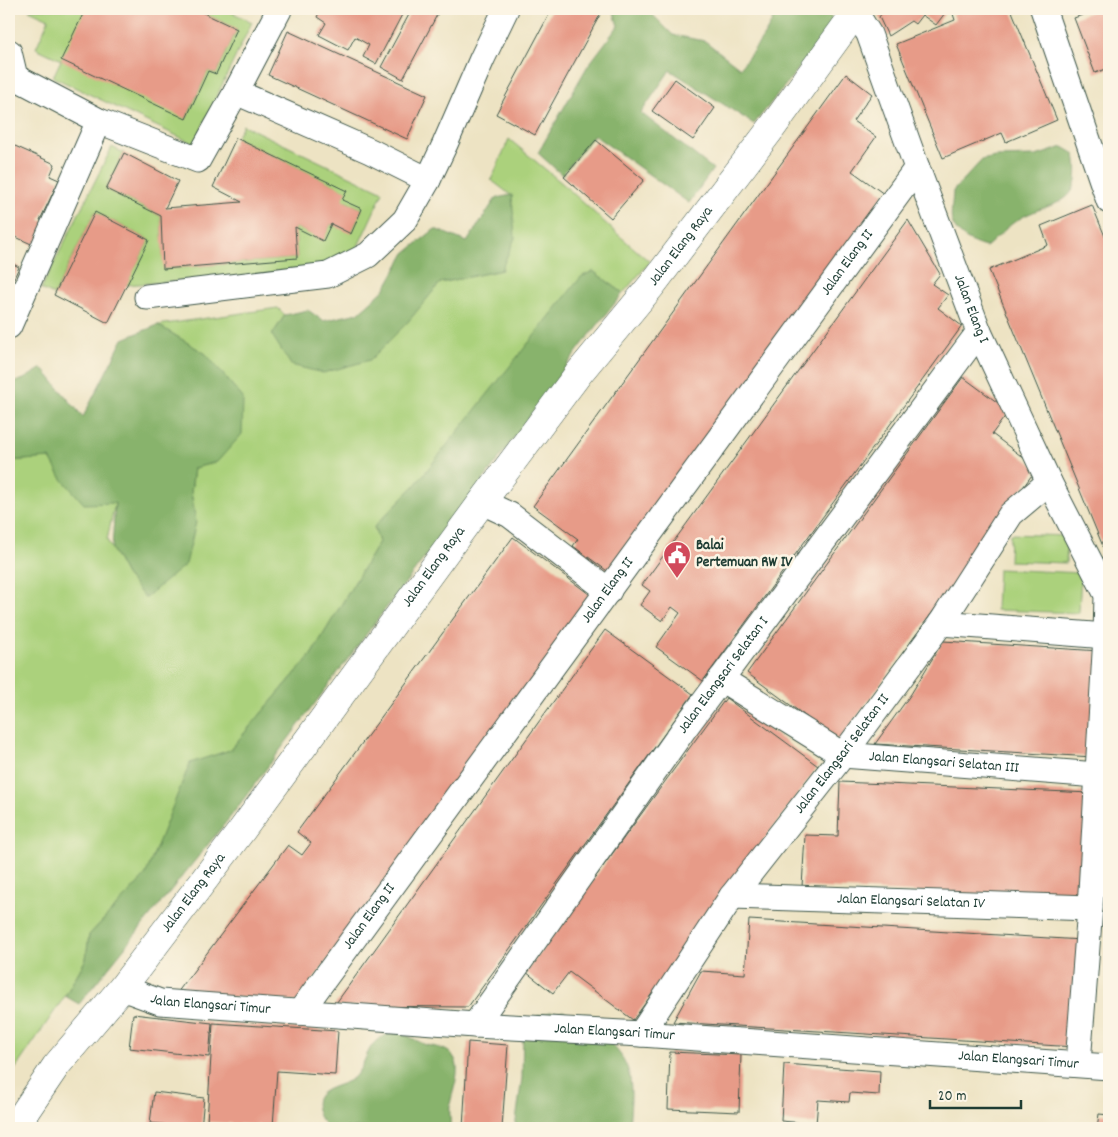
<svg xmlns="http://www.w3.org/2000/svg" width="1118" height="1137" font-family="Dekko,sans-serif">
	<rect width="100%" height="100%" fill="#fcf5e5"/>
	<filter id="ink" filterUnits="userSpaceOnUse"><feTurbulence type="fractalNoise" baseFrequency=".02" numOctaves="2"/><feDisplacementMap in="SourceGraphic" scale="10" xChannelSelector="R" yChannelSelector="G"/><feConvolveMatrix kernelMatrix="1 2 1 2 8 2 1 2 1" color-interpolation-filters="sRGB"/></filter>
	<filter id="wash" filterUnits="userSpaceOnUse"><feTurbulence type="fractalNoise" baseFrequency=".0096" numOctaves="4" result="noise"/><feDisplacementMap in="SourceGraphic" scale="20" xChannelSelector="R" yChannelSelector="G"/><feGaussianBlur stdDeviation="1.12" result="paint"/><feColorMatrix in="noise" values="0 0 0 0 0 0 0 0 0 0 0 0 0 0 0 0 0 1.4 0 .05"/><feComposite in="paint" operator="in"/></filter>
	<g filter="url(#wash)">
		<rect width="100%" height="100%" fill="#ede3c3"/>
		<path fill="#abd17c" stroke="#658758" d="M30,9H77L84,12L186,119L208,71L216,74L237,29L195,9H225L252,22L194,144L53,77L61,60L36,48L49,19L29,10Z
			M243,125L383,192L354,255L299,272L126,285L149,240L95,212L54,295L41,289L112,147L124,153L106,189L161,216L164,269L297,258L295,227L323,240L331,224L351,233L362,209L342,200L346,191L236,138Z
			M509,139L563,184L614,231L650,262L623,293L593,271L416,484L374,527L379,542L311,655L230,750L190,764L145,877L89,935L86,959L65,996L9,1078V461L50,458L62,479L115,503L107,540L126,575L145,598L196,522L191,492L194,468L217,462L206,354L158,325L278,308L285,315L272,335L370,360L406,323L440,283L502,270L512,196L491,180Z
			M1010,534L1067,536L1066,563L1009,561Z
			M998,569L1081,573L1079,613L996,610Z"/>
		<path fill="#88b36c" stroke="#547850" d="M613,9H647L673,35L705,41L740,68C750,54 776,25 774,9H822L836,22L754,124L670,70L641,113L713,169L689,203L594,135L562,175L538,153L587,67L618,26Z
			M1063,147L1075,154C1084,209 1053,199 1019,219C1007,226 997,238 986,247C973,244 957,236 952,222C950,216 953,198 953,191L982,160L995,157L1036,156Z
			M512,195L515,238L501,270L440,283L407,323L370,360L323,373L291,365L272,335L285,315L308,310L323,321L358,313L384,290L405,253L435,229L467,242L496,198Z
			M593,271L623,293L581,346L471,497L380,616L231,816L79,1004L65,996L86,959L89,935L145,876L190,763L230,750L311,655L379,542L374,527L416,484L581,277Z
			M158,325L206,354L243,398L242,434L217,462L194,468L191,492L196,522L186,564L145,598L126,575L112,549L115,503L84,504L62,479L50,458L9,461V384L24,379L42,368L83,417L123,339Z
			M564,1011C588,1024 623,1045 629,1074C633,1091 630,1111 629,1128H515L522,1078L523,1032L537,1016L550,1012Z
			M392,1033C405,1032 412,1039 424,1044C433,1047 443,1047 450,1053C465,1065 452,1090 450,1105C449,1113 451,1121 450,1128H329C322,1122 319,1118 317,1110C310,1085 347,1088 356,1075C370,1057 365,1041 392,1033Z"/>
		<g id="blocks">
			<path fill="#e79b88" d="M77,9H195L237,29L216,74L208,71L186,119L61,60L84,12Z
				M321,9H405L376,64L363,57L369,45L355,37L348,50L319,35L326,23L317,17Z
				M412,9H430L438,13L403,79L381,67Z
				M552,9H593L601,13L535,135L496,114Z
				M885,9H948L936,25L922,15L915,24L911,21L888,36L879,17Z
				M965,9H1011L1057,120L1006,142L1002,133L943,158L896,44L955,20L953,14Z
				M1099,9H1109V68L1095,73L1074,18Z
				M288,31L427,95L407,139L268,75Z
				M846,74L872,94L853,121L876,137L852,171L884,194L610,573L573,546L578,539L533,506Z
				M675,79L715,108L693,140L652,111Z
				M236,138L347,191L342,200L362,209L351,234L331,224L323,241L295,227L297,258L163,269L161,216L106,189L124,153L178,181L165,208L242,202L213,187Z
				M596,140L644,180L611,218L564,177Z
				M15,146L55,164L50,176L59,180L40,220L49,223L38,247L9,234V157Z
				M1092,205L1109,246V561L989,270L1048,245L1041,226Z
				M95,212L149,240L108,323L54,295Z
				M908,220L940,274L932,284L948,295L938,308L962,326L703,681L656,647L680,613L672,607L662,621L640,605L650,591L642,585Z
				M9,262L19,267L9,289Z
				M963,377L1009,411L992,434L1037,468L839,741L747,673Z
				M513,537L593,597L297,1002L177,993L288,845L302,855L311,843L297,832Z
				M605,630L693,694L468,1007L334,1006Z
				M943,641L1100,651L1093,757L875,744L911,694Z
				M726,698L818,766L633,1020L569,972L553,993L526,972Z
				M840,782L1091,793L1086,900L802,887L805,835L838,836Z
				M749,920L1082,940L1075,1047L673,1022L701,971L745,974Z
				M133,1014L212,1023L209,1057L129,1048Z
				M213,1023L338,1031L335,1075L277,1071L273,1126L207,1122Z
				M468,1042L508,1045L502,1128H463Z
				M670,1052L741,1055L739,1112L668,1109Z
				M784,1064L880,1071L879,1095L850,1093L849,1102L818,1100L816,1124L781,1121Z
				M154,1092L204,1098L201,1128L150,1123Z
				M1099,1114L1109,1115V1128H1097Z"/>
		</g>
	</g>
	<g filter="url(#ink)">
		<use href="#blocks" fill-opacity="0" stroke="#3e5649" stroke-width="1"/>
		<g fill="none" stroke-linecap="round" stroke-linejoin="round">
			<defs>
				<g id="street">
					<path d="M1043,9L1109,201"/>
					<path id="s1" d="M856,13L869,34L917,168L979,332L1049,482L1107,595L1106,636L1090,908L1078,1063"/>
					<path d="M9,52L15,77L99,121L198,160L236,92L279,10L276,9"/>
					<path d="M236,92L370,151L428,180L445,144L482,59L506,9"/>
					<path d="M147,297L328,275L368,255L405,220L428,180"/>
					<path d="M9,326L99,121"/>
					<path d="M482,502L510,515L609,591"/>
					<path d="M941,623L1106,636"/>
					<path id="s2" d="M721,679L843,755L1097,775"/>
					<path id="s3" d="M732,896L1090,908"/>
					<path id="s4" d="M122,988L160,1002L475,1025L641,1034L1109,1067"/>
					<path id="s5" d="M300,1012L917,168"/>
					<path id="s6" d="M475,1025L684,729L979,332"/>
					<path id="s7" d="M641,1034L732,896L843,755L941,623L1011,514L1049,482"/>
				</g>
				<g id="secondary">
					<path id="s8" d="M14,1128L56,1066L122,988L242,830L482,502L579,373L652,285L771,129L858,9"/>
				</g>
			</defs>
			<use href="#street" stroke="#3e5649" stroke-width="27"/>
			<use href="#secondary" stroke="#3e5649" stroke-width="29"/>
			<use href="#street" stroke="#fff" stroke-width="25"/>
			<use href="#secondary" stroke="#fff" stroke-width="28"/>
		</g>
	</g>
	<defs>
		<symbol id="civic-pin" viewBox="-11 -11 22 30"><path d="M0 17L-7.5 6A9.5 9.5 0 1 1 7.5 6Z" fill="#d1495b" stroke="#fcf5e5"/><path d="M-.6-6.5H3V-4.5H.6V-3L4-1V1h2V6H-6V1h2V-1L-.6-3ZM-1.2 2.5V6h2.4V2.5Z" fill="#fff"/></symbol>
	</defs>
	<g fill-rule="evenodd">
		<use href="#civic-pin" x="661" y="539" width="32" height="43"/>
	</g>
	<g text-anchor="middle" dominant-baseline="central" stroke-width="5" stroke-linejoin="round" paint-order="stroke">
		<g font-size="15" fill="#1f3d34" stroke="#fcf5e5">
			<text stroke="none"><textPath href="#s8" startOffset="1106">Jalan Elang Raya</textPath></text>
			<text stroke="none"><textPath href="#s5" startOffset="928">Jalan Elang II</textPath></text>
			<text stroke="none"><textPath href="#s1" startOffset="318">Jalan Elang I</textPath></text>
			<text stroke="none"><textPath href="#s8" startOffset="701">Jalan Elang Raya</textPath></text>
			<text stroke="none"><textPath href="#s5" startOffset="522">Jalan Elang II</textPath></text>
			<text stroke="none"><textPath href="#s6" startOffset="429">Jalan Elangsari Selatan I</textPath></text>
			<text stroke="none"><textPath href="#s7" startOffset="345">Jalan Elangsari Selatan II</textPath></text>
			<text stroke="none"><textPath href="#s2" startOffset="245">Jalan Elangsari Selatan III</textPath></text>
			<text stroke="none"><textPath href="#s8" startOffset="296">Jalan Elang Raya</textPath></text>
			<text stroke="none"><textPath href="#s3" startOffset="179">Jalan Elangsari Selatan IV</textPath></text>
			<text stroke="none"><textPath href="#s5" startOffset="118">Jalan Elang II</textPath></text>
			<text stroke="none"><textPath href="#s4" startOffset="91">Jalan Elangsari Timur</textPath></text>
			<text stroke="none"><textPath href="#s4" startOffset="496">Jalan Elangsari Timur</textPath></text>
			<text stroke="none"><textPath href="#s4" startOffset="901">Jalan Elangsari Timur</textPath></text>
		</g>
		<g font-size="15" font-weight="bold" fill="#1f3d34" stroke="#fcf5e5" text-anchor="start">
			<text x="696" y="546">Balai<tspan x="696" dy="17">Pertemuan RW IV</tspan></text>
		</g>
	</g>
	<rect width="1118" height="1137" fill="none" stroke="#fcf5e5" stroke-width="30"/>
	<path d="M930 1100v8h91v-8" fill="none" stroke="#1f3d34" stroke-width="2.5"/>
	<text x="938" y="1100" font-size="15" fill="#1f3d34" stroke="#fcf5e5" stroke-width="4" paint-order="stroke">20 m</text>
</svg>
